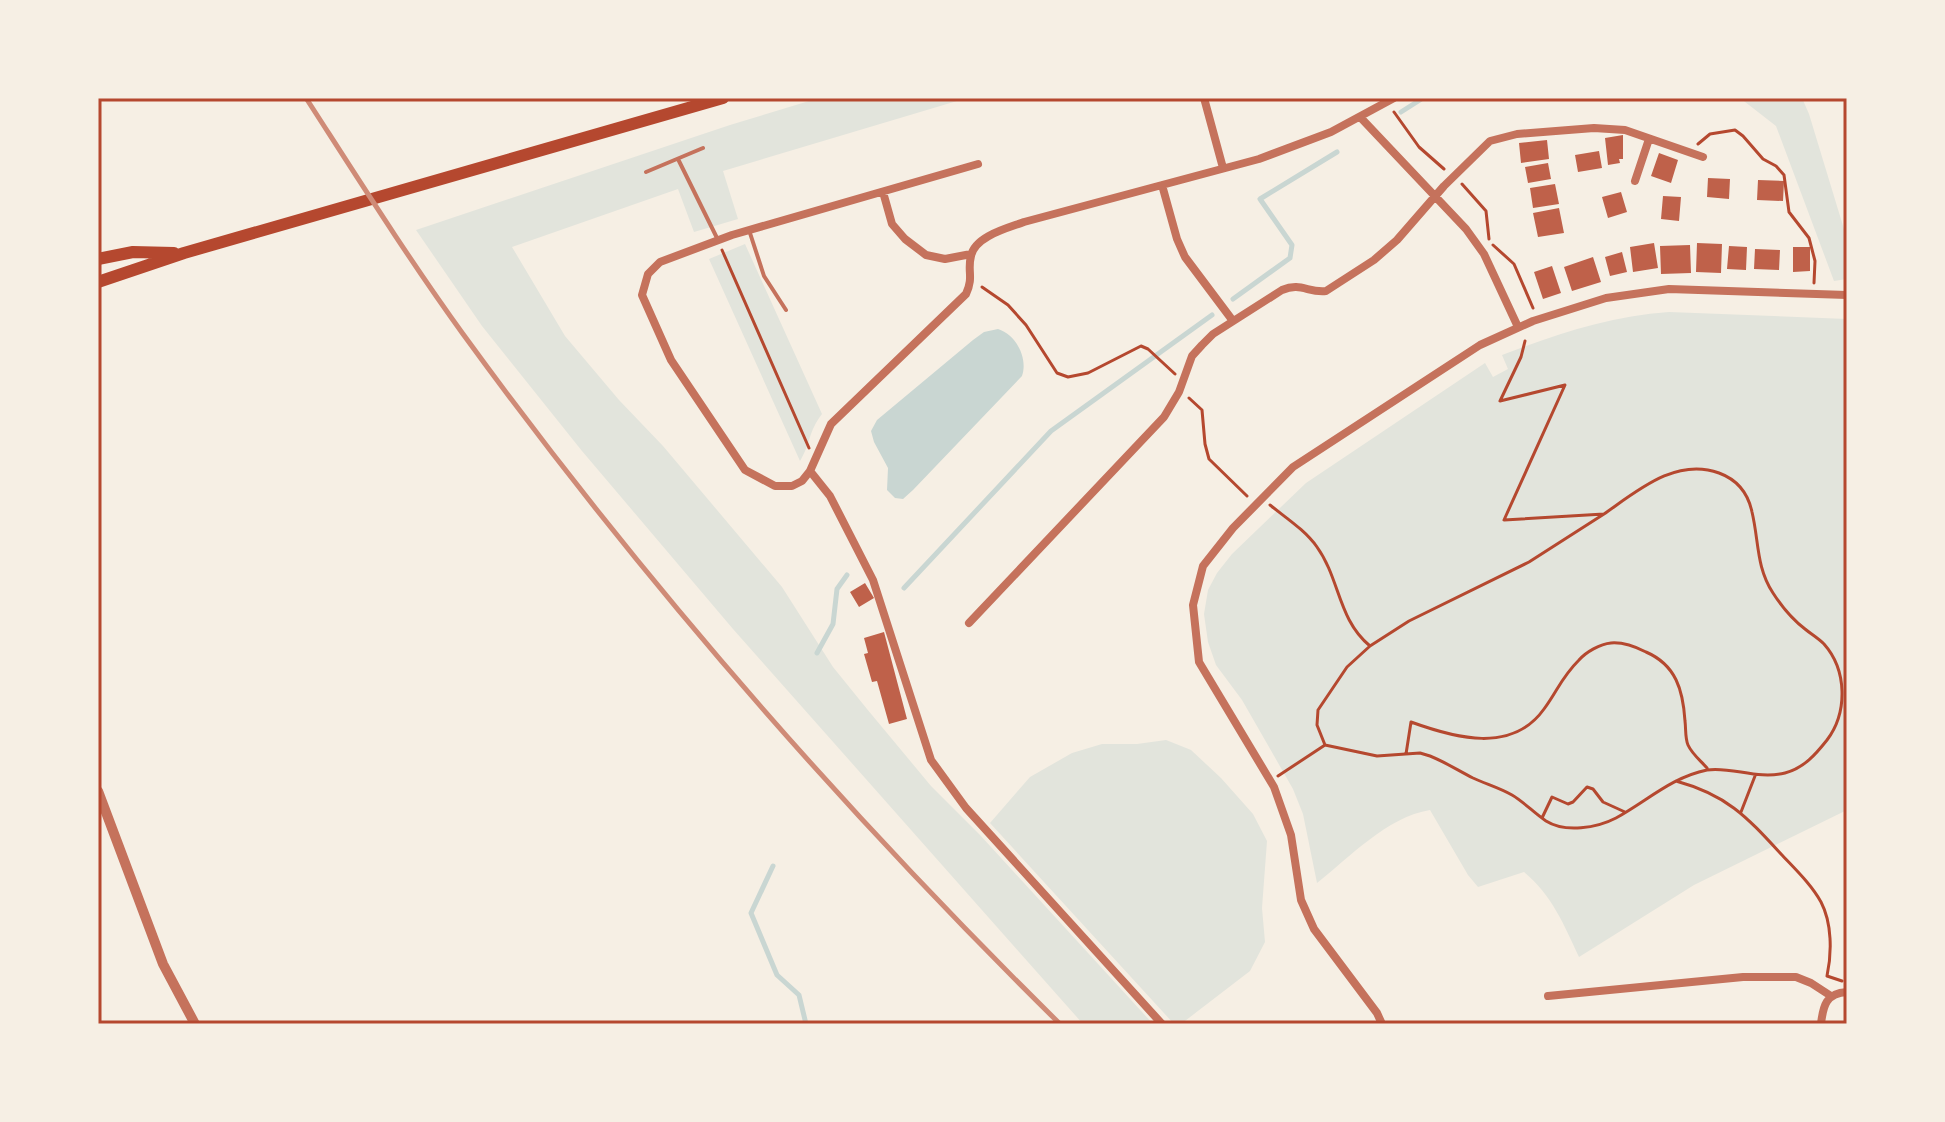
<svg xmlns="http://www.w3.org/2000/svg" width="1945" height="1122" font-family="'Libre Baskerville',serif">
	<rect width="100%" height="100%" fill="#f6efe4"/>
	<path fill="#e2e4dc" d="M819,98H967L723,171L738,219L694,232L678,189L512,247L565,336L619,400L663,446L782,587L833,667L867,709L931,786L980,835L1153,1024H1083L733,629L582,451L482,326L416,230L730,125Z
		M1740,98H1802L1809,114L1847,239V279L1834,281L1776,126Z
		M745,244L822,414C808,432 811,443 800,461L709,259Z
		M1669,312L1847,319V810L1694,885L1579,957C1564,925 1552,895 1524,872L1478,887L1468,875L1430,810C1387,817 1350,857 1317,883L1303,814L1293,789L1242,700L1216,665L1208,642L1204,614L1208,590L1217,573L1232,554L1306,483L1485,363L1493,377L1508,369L1502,355C1557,334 1610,316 1669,312Z
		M1166,740L1191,750L1221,778L1253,814L1267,841L1262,908L1265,942L1250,971L1181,1024H1174L990,823L1030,777L1072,753L1102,744H1137Z"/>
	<path fill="#c9d6d2" d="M998,329C1017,335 1028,359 1022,376L913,490L903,499L895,498L887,490L888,468L874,442L871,431L877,420L973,340L984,332Z"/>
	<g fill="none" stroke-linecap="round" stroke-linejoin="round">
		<path stroke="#c9d6d2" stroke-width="5" d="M1401,112L1423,98
			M1233,299L1290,258L1292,245L1260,199L1337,152
			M904,588L1051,431L1212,315
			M817,653L833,624L837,589L847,575
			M773,866L751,913L777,975L799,995L806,1024"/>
	</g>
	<path fill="#bf614a" d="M1623,135V159H1619L1620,163L1608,165L1605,138Z
		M1547,140L1549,159L1521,163L1519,143Z
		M1599,151L1602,168L1578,172L1575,155Z
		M1659,153L1678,160L1671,183L1651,176Z
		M1548,163L1551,179L1528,183L1525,167Z
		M1708,178L1730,179L1729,199L1707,197Z
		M1758,180L1784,181L1783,201L1757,200Z
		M1555,184L1559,204L1533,208L1530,188Z
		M1621,192L1627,212L1608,218L1602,197Z
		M1663,196L1681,197L1679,221L1661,219Z
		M1559,208L1564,233L1538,237L1533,213Z
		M1654,243L1658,268L1633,272L1630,247Z
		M1697,243L1722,244L1721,273L1696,272Z
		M1690,245L1691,273L1661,274L1660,246Z
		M1729,246L1747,247L1746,270L1727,269Z
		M1793,247H1810V271L1793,272Z
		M1755,249L1780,250L1779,270L1754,269Z
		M1622,252L1627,272L1610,276L1605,257Z
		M1593,257L1601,282L1572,291L1564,267Z
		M1552,266L1561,293L1543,299L1534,272Z
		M865,583L874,598L859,607L850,592Z
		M884,632L907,719L889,724L877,681L872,682L864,654L868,653L864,638Z"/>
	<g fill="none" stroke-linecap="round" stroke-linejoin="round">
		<path stroke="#b5482f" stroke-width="3" d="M1394,112L1419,147L1444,169
			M1698,144L1710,134L1735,130L1743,136L1763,159L1776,166L1784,175L1789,212L1809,238L1815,261L1814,283
			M1462,184L1486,211L1489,239
			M1493,245L1514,264L1533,308
			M722,250L809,448
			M982,287L1008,305L1026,325L1057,373L1068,377L1088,373L1141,346L1148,349L1175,374
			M1525,341L1521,357L1500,401L1565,385L1504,520L1604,514L1529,562L1409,621L1370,646L1347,667L1318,710L1317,725L1325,745L1377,756L1420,753L1430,756C1445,762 1459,771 1473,778C1486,784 1500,788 1512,795C1524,802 1534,813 1546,821C1565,833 1597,828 1616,818C1647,801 1672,777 1707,770C1731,766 1757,780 1785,773C1804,768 1816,754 1827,740C1848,712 1847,670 1824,644C1818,638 1811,634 1805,629C1792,619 1782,607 1773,593C1756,567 1759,541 1752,512C1748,493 1738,480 1719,473C1676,457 1637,491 1604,514
			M1189,398L1202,410L1205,444L1209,459L1247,496
			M1270,505C1286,518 1305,530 1317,547C1340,579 1338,620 1370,646
			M1406,754L1411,722C1455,738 1512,754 1544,709C1558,690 1561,678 1579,660C1586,652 1600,644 1611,643C1623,642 1636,647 1646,652C1676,665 1683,690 1685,721C1686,729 1685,738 1688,745C1692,754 1701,761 1707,768
			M1278,776L1325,745
			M1676,781C1727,795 1746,816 1781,854C1795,869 1811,884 1821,902C1832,923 1832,953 1827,976L1842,981
			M1741,812L1755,776
			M1542,818L1552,797L1568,804L1573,802L1587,787L1593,789L1603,802L1625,812"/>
		<path stroke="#c5725c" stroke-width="4" d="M678,159L717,238
			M646,172L703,148
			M749,230L764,276L786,310"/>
		<path stroke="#c5725c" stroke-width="8" d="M1204,98L1223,168
			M1361,118L1466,229L1484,254L1518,327
			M978,164L732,235L660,262L648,274L642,295L671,360L745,470L775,486H792L802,481L810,471L831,424L966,294C974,277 967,271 971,256C975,236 1008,228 1024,222L1259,159L1331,132L1394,98
			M1635,181L1649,139
			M1162,185L1177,239L1185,257L1233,321
			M883,192L892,224L905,239L926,255L945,259L971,254
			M810,471L830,496L873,580L931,760L966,808L1162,1024
			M969,623L1164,417L1179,392L1192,356L1202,345L1213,334L1282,290C1301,282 1308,293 1326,291L1374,260L1397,240L1444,186L1490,141L1517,134L1594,128L1625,130L1703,157
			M1548,996L1743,977H1796L1811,983L1831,996
			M1382,1024L1377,1013L1314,929L1301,900L1291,835L1274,787L1199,662L1193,605L1203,566L1233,528L1293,467L1480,345L1533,321L1606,298L1669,289L1847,295
			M1821,1024C1823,1006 1826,993 1847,992"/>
		<path stroke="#c5725c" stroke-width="10" d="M98,791L163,964L195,1024"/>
		<path stroke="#b5482f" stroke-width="12" d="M98,259L133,252L174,253
			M98,282L184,253L723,98"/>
		<path stroke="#cf8b77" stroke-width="5" d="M306,98C357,177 408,258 463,334C642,580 844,811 1060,1024"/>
	</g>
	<rect width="1945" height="1122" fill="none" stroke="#f6efe4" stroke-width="200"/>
	<rect x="100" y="100" width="1745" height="922" fill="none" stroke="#b5482f" stroke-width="3"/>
</svg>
